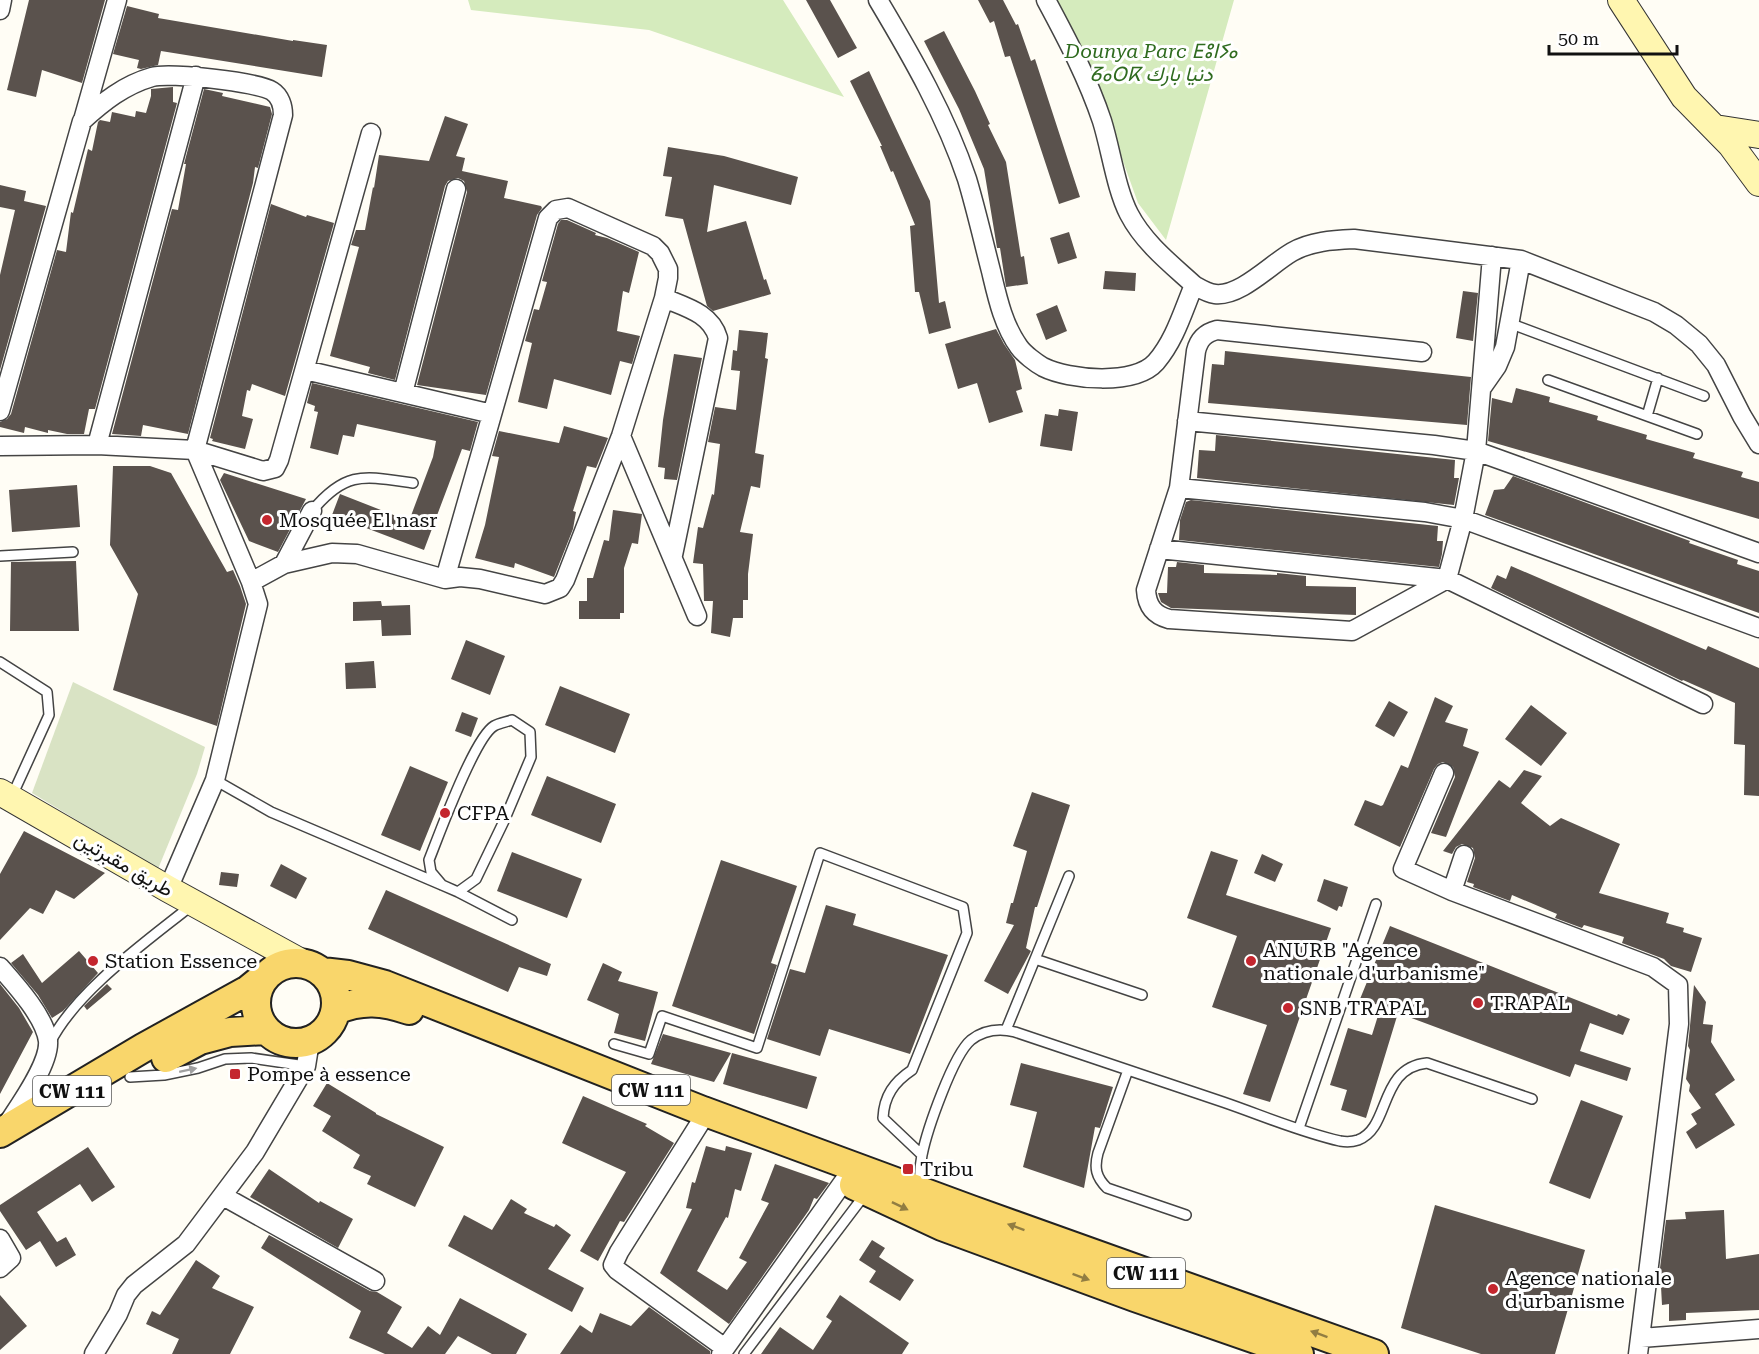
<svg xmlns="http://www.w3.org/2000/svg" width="1759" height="1354" font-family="'Roboto Serif',Vazirmatn,'Noto Sans Tifinagh',serif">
	<rect width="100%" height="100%" fill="#fffdf5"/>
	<path fill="#d5ebbd" d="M468,0H783L844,97L649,30L471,10Z
		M1052,0H1234L1166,240L1138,203L1115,139Z"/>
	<path fill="#d9e3c4" d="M73,682L205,747L197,774L158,869L32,793Z"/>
	<path fill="#5a524d" d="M29,0H105L82,83L42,70L36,97L7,90Z
		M806,0H830L857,48L838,58Z
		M978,0H1003L1016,25L1018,24L1031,61L1035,59L1080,197L1059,204L1010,56L1005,57L994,21L990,23Z
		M127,6L159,14L158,18L293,41V40L327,45L322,77L161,51L158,65L141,69L137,68L139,60L113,54Z
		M944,31L975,91L990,124L988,125L1006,162L1021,257L1024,256L1028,284L1006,287L1000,248H997L984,169L959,109L924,41Z
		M869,71L930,201L939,303L945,301L951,328L929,334L919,292H915L910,226L915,225L893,171L891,172L880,146H882L850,81Z
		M173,87V102L177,103L95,409H89L84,434H67L48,430V433L25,427L24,433L0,427V422L7,419L11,414L57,250L66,252L71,212L73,213L88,149L92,151L98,122L100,120L110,122L112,112L135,117L136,111L146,113L151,96V89Z
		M204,89L223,93L222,96L270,107L272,114L258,168L255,167L253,183L188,434L143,425L141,436L112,434L172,209L178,210L186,164H184Z
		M445,116L468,124L456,156L465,158L462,171L508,181L504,198L541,206L542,208L537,215L486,395L417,385L467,192L464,181L458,178L448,181L445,186L395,380L368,373L370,367L330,356L359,247L351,245L356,230H365L373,187L374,188L379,155L429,161Z
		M668,147L724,156L798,177L791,205L714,185L707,232L746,221L764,280L766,279L771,294L713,311L707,306L683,219L665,216L672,177L663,176Z
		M0,185L26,191L24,201L46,206L0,370V275L15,210L0,207Z
		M271,204L306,217L307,215L334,223L285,396L252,384L250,391L247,390L242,416L253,419L245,449L212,441L213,439L210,438Z
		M561,220H567L596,233L595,235L607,238L639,252L629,293L623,291L617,331L640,336L632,364L620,361L611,395L554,379L547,409L518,402L532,343L525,341L534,309L539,310L547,282L542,281L558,224Z
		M1069,232L1077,258L1058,264L1050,238Z
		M1105,271L1136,273L1135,291L1103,289Z
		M1463,291L1478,293L1473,341L1456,338Z
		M1057,305L1067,331L1046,340L1036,314Z
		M996,329L1004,344L1015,360L1022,389L1016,391L1023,412L989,423L977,383L958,389L945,344Z
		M739,330L768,333L765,358L768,359L755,453L764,455L760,488L751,486L740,532L753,534L748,574V600H743V618H733L730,637L711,633L713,601H704L703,564L693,563L698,527L703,528L712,494L714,495L720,444L708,442L715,407L736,410L740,371L731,370L733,350L737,351Z
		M1225,351L1471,377L1467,425L1208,403L1212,364L1224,365Z
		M674,354L702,358L677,480L664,479L665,468L658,467L663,420Z
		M312,383L478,422L470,451L462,449L424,550L332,515L340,494L409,521L433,457L436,441L357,424L354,437L343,435L338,455L310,448L318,412L314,411L315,406L307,403Z
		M1516,388L1550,397L1549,402L1598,416L1597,420L1647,435L1646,439L1695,453L1693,458L1743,472L1741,477L1759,482V519L1488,441L1492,398L1512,403Z
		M1059,409L1078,412L1072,451L1040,446L1045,414L1058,416Z
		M564,426L608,438L596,468L587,466L573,511L576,512L573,529L554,577L515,563L514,568L475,558L485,525L499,457L492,456L499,431L559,443Z
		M1216,435L1455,460L1454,478H1459L1454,505L1197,478L1199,450L1215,451Z
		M113,466H150L171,473L227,572L233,570L240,586L246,604L217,726L113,690L138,594L110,545Z
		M224,473L306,499L278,552L249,541L220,480Z
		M1513,476L1690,541L1689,543L1738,560L1737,564L1759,571V613L1485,515L1494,490L1504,489Z
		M77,485L80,527L12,532L9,490Z
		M1191,500L1438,526L1437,541H1443L1442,554L1439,567L1179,540L1180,520L1186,502Z
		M613,510L642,514L638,544L632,543L624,568V613H620V619H579V601H587V578H593L604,540L609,541Z
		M76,561L79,631H10L11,562Z
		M1177,562L1204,565V573L1277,575V573L1306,576V586L1356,587V615L1171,608L1161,602L1158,593H1167L1168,567H1176Z
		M1511,566L1706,650L1708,646L1759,668V796L1744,795L1745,745L1734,744L1735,703L1683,680L1682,681L1491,588L1497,575L1506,579Z
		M381,601L382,606L410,605L411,635L382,636L381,620L353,621V602Z
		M466,640L505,656L490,695L451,679Z
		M374,661L376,688L346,689L345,663Z
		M560,686L630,714L615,753L545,725Z
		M1435,697L1453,706L1445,722L1468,729L1463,746L1479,752L1446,837L1431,833L1455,777L1453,767L1443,762L1438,764L1434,769L1400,847L1354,825L1365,800L1381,806L1383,805L1401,765L1408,768Z
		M1389,701L1408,712L1394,737L1375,726Z
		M1531,705L1567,733L1541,766L1505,739Z
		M462,712L478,718L471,737L455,731Z
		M410,766L448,782L420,851L381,835Z
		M1524,770L1542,776L1521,803L1550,826L1561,818L1620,844L1599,893L1669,913L1666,923L1684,928L1683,932L1702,938L1691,972L1671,966L1664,959L1622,943L1624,937L1584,925L1582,928L1555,918L1557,914L1512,895L1510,901L1473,887L1474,884L1467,882L1475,858L1473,848L1462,844L1456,847L1452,854L1443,851L1499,780L1510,788Z
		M547,776L616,804L601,843L531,815Z
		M1032,792L1070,805L1037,907H1035L1026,948L1031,951L1008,994L984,981L1014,925L1006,923L1011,903H1013L1027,851L1013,846Z
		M24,831L105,873L74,899L56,890L43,914L30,908L0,940V874Z
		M1211,851L1238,860L1226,895L1331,928L1270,1102L1243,1094L1267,1025L1212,1007L1237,936L1187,918Z
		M512,852L582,879L567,918L497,891Z
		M1262,854L1283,864L1275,882L1254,873Z
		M721,860L797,886L771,963L777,965L754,1034L672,1006Z
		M281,864L307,878L296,899L270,886Z
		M221,872L239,874L237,887L219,885Z
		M1324,879L1348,887L1342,907L1339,906L1337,911L1317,901Z
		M386,890L551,964L547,976L519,967L508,992L368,929Z
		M826,905L856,914L853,925L948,955L910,1054L829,1029L820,1056L767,1039L790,969L805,973Z
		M1390,926L1617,1016L1618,1014L1630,1019L1623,1035L1590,1023L1580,1051L1631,1068L1627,1081L1575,1064L1570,1077L1398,1013L1366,1118L1341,1110L1347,1090L1330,1085L1348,1028L1372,1035L1381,1006L1360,999Z
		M79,951L98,973L63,1011L52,1018L38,995L11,963L23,954L42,983Z
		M603,963L622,972L618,981L658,992L645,1041L614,1033L619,1014L587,1000Z
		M0,984L19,1008L33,1032L0,1094Z
		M107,984L112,989L87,1010L84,1006Z
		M1694,985L1706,1002L1703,1024L1713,1025L1711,1042L1735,1080L1715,1094L1735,1125L1696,1149L1686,1132L1697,1124L1691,1114L1701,1108L1689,1091L1690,1085L1686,1079L1690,1050L1688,1046Z
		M663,1034L731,1053L714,1082L651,1064Z
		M732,1053L817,1077L807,1109L723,1084Z
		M1021,1063L1113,1087L1100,1128L1095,1127L1084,1188L1023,1167L1037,1112L1010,1105Z
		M327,1083L376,1113V1114L444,1147L415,1207L367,1184L371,1176L353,1168L360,1155L322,1131L331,1116L313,1106Z
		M583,1096L647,1124L645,1126L674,1143L624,1222L620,1221L598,1261L580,1251L626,1172L562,1143Z
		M1581,1100L1623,1116L1590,1199L1549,1183Z
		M706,1146L725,1151L726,1146L752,1153L741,1191L735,1189L728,1218L726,1217L697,1271L727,1290L747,1262L739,1258L769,1203L761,1200L775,1164L829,1183L817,1199L814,1198L809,1210L729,1324L660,1273L692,1209L686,1208L692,1182L695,1183Z
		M88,1147L115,1187L92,1202L80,1184L37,1212L57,1242L66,1237L76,1255L56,1267L40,1241L26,1250L0,1211V1205Z
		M269,1169L319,1203L320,1201L353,1219L338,1248L250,1197Z
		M511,1199L527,1209L524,1213L554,1227L556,1224L571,1235L548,1269L584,1288L572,1312L448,1246L464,1215L492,1230Z
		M1435,1205L1585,1250L1555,1354H1481L1401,1328Z
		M1724,1210L1726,1259L1759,1254V1310L1686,1313V1320L1669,1321V1304L1662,1305L1660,1268L1666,1220L1686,1219L1685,1212Z
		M269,1235L370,1291L377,1292L402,1307L387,1333L412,1348L428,1326L440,1335L460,1298L527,1334L516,1354H492L458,1336L445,1354H385L349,1338L361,1311L261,1248Z
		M872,1240L885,1248L879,1257L914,1280L900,1301L869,1282L876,1271L859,1260Z
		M196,1260L220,1276L212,1288L254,1307L230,1354H172L179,1339L146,1324L152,1311L160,1315Z
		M0,1295L27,1326L0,1350Z
		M840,1295L909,1343L902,1354H761L780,1327L813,1350L832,1321L826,1317Z
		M649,1307L710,1351V1354H560L580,1325L592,1333L600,1313L631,1326Z"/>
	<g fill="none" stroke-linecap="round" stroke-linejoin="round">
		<defs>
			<path id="lane" d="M1509,323L1704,396
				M1548,380L1697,434
				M1647,416L1658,378
				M312,511C346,470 364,476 413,483
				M0,556L73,552
				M0,662L47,692L49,715L12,796
				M215,780L271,812L442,885L458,892L476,879L504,821L531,757L530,732L512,720C506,722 499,723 494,726C474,738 439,835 429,860L431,872L442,885
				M458,892L512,920
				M1035,959L1142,995
				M1006,1030L1069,876
				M50,1043C76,991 146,942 192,905
				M614,1044L649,1054L662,1016L757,1048L820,853L963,907L967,933L912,1070C894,1082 884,1096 883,1118L922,1155
				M1128,1070L1098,1153C1094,1168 1096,1177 1107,1188L1186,1215
				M130,1077L164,1075L198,1068L225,1059L251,1058L306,1066
				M1299,1128L1376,904
				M920,1187C919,1176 920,1165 922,1155C927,1130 953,1055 971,1040C984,1030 999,1028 1015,1032C1084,1055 1153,1079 1223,1102C1261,1115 1300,1132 1340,1141C1346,1142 1352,1142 1358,1140C1391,1128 1378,1068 1427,1063L1532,1099
				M744,1354L866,1193"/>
			<path id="street" d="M878,0C912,57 946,116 967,179C976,209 983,240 991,271C997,296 1003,325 1019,347C1024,354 1036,363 1043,367C1069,380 1135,386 1156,362C1175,340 1183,311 1194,285C1171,264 1144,243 1129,214C1116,189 1111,150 1102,121C1088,79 1067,39 1046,0
				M0,10L2,0
				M83,120L117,0
				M1194,285C1201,289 1207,293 1215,294C1240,297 1271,264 1292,252C1311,241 1333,240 1354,239L1521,260L1654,312L1676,325L1699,344L1716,365L1742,416L1759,444
				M664,298C685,307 711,313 718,338L673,555
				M1422,352L1217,330C1205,333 1199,339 1196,351L1179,488L1146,590C1147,606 1154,615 1169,619L1352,631L1447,579L1463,519L1476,451L1492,256
				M305,370L492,414
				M1483,386L1497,366L1505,347L1521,260
				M403,393L456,189
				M0,411L82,121C103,102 124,85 152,77C169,72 258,82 272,91C280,96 283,106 283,115L195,450L263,471L275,468L279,460L371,133
				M1187,421L1434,445L1476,451L1759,553
				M621,436L697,616
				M97,445L196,76
				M0,446L97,445L195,450L251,582L258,604L215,780L168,889
				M1179,488L1425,512L1463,519L1759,628
				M1159,549L1447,579L1703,704
				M284,564L312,511
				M251,582L284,564L332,553L357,554L445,579L460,577L480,579L545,594L560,588L565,580L621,436L664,298L668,278V269L660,253L653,246L568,208L556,210L548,218L445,579
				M1444,773L1403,869L1452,891L1653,967L1678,985L1679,1024L1638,1354
				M1452,891L1464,855
				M0,967C15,984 45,1017 48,1041C50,1063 20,1105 8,1123
				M700,1123L619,1252L613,1265L617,1270L725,1348
				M223,1196L375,1281
				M0,1239L11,1258L0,1268
				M1641,1338L1759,1329
				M94,1354L118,1314L126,1295L134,1285L186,1244L255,1152L306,1066L310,1041
				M721,1354L844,1181"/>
			<path id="secondary" d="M1621,0L1684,97L1731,145L1759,183
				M1715,128L1759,135
				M0,792L168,889L301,962"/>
			<path id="primary" d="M256 1003a40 40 0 1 1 80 0a40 40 0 1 1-80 0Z
				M322,972L348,975L385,985L703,1111L971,1210L1374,1354
				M336,1010C362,999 383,1001 409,1010
				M166,1058L200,1040L230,1032L266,1030
				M0,1133L143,1048L248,990L264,977
				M854,1185L942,1226L1135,1297L1299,1354"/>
		</defs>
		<use href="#lane" stroke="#444" stroke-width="12"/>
		<use href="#street" stroke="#444" stroke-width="21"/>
		<use href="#secondary" stroke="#333" stroke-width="28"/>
		<use href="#primary" stroke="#222" stroke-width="32"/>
		<use href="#lane" stroke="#fff" stroke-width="9"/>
		<use href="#street" stroke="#fff" stroke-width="18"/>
		<use href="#secondary" stroke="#fff6b0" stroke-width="26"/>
		<use href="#primary" stroke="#f9d66b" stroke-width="28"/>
	</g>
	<defs><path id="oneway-solid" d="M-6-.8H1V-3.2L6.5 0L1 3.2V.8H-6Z" transform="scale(1.5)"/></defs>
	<use fill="#a0a0a0" href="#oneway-solid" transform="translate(188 1070) rotate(-12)"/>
	<g fill="#917d42">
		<use href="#oneway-solid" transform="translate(900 1206) rotate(26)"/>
		<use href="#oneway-solid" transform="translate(1016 1227) rotate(-160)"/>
		<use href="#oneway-solid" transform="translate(1081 1277) rotate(20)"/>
		<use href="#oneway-solid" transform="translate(1319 1334) rotate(-160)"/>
	</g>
	<g fill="#c4262e" stroke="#fff" stroke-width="2">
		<circle cx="267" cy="520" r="6"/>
		<circle cx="445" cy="813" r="6"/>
		<circle cx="93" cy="961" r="6"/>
		<circle cx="1251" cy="961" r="6"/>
		<circle cx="1478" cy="1003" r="6"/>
		<circle cx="1288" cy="1008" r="6"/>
		<rect x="229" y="1068" width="12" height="12" rx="3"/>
		<rect x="902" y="1163" width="12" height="12" rx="3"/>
		<circle cx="1493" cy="1289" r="6"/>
	</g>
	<g text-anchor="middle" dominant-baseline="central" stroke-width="6" stroke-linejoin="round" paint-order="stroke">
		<g fill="#fff" stroke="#585858" stroke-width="1.5">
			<rect x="612" y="1075" width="78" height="30" rx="4.5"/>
			<rect x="33" y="1076" width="78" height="30" rx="4.5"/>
			<rect x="1107" y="1258" width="78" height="30" rx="4.5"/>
		</g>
		<g font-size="18" font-weight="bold" fill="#111">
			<text x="651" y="1090">CW 111</text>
			<text x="72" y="1091">CW 111</text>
			<text x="1146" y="1273">CW 111</text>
		</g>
		<g font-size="20" font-style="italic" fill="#2f6b1f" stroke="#fff">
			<text x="1151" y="51">Dounya Parc ⴹⵓⵏⵢⴰ<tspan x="1151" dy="23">ⵒⴰⵔⴽ دنيا بارك</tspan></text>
		</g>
		<g font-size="20" fill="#111" stroke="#fff" text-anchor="start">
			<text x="279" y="520">Mosquée El nasr</text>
			<text x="457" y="813">CFPA</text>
			<text x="1263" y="950">ANURB "Agence<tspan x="1263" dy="23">nationale d'urbanisme"</tspan></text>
			<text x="105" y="961">Station Essence</text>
			<text x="1490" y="1003">TRAPAL</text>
			<text x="1300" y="1008">SNB TRAPAL</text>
			<text x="247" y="1074">Pompe à essence</text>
			<text x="920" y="1169">Tribu</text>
			<text x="1505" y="1278">Agence nationale<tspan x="1505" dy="23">d'urbanisme</tspan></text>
		</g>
		<g font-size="20" fill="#111" stroke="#fff">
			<text transform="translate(124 864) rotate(30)">طريق مقبرتين</text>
		</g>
	</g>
	<path d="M1549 45v9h128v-9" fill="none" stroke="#111111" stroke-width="3"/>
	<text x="1558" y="45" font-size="18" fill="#111111" stroke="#ffffff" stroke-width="4.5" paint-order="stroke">50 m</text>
</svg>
